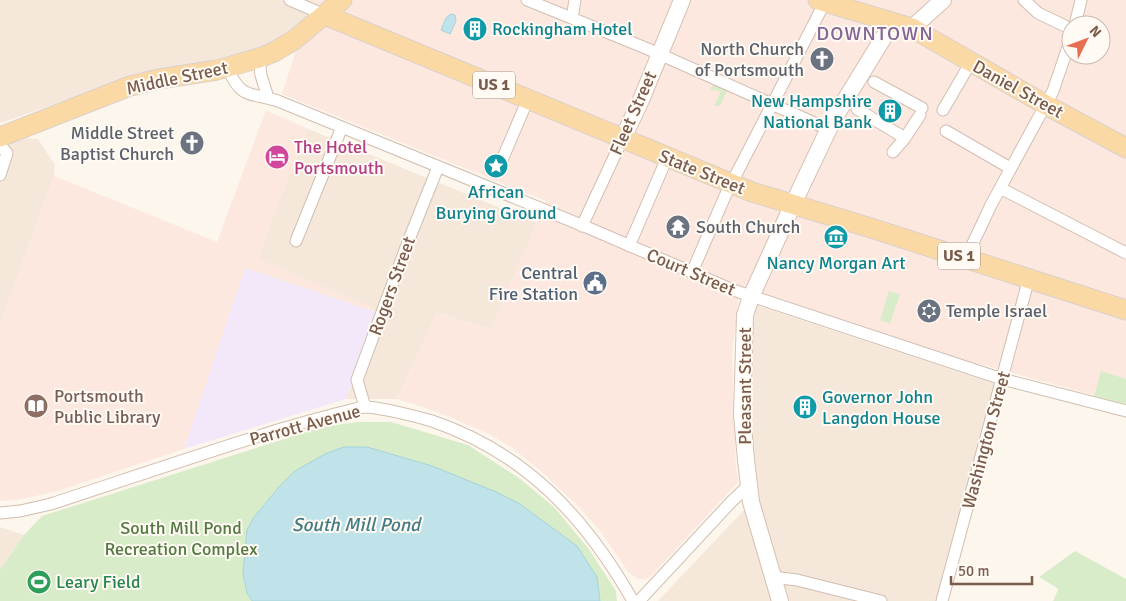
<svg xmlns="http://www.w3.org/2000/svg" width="1126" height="601" font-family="Signika,sans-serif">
	<rect width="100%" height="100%" fill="#fdf6ec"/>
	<path fill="#f5e8da" d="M0,0H312L302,31L269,45L193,65L116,83L0,123Z
		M308,129L537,223L491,329L437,313L397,399H346L378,313L258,259L275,211Z
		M0,136L38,139L55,165L54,176L0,325Z
		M756,305L995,384L937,601H658L759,494L751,437L750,386L752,325Z
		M0,527L24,535L0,570Z"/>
	<path fill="#fde8e0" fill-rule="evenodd" d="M312,0H1126V404L946,355L879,332L774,299L740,287L732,355L736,470L739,481L652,575L645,579H638L629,573L601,532L578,506L541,471L511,447L491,435L450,417L417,405L397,399L437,313L491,329L546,201L282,94ZM1071,25H1101V55H1071Z
		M266,110L308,129L275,211L258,259L374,308L378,313L245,268L184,449L58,491L17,500L0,501V325L54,176L217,242Z"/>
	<path fill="#f3e8fa" d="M245,268L378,313L346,399L184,449Z"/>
	<path fill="#d8ecc9" d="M715,85L727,91L720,106H714L721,91L710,90L712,86Z
		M889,291L900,294L890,324L880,320Z
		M1101,371L1126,379V404L1094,396Z
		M357,422H391L468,445L519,478L554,507L588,548L616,591L617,601H600L597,577L432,466L367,447H344L295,471L279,487L254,517L247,530L243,574L247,593L252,601H0V570L24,535L42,516L322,427Z
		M1075,551L1126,579V601H1053L1058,590L1057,588L1039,577Z"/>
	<path fill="#bfe3e8" stroke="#a5d3da" d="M451,14L455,15L456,21L450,34L441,30L446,18Z
		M344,447H367L432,466L494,491L520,504L577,546L597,577L600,601H252L247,593L243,574L247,530L254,517L279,487L295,471L327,453Z"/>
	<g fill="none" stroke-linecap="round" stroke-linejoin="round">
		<defs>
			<path id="street" d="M290,0L325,15
				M527,0L648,49L828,129
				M1024,0L1038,13L1065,26
				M572,18L575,0
				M1075,25L1081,0
				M259,58L261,75L268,98
				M227,67C241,99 248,92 278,101L591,229L733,290L1002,379L1126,411
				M874,82L922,108
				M857,109L905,138
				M943,110L971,62
				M946,131L1010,168
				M0,145L7,153L0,175
				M893,152L905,138L920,115
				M502,160L528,99
				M1000,188L1126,253
				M582,226L622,140
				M296,241L342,127
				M629,246L667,158
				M966,258L991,205L1053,91L1071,38
				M692,272L726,194L825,2
				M365,407L357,380L408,242L438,167
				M0,513L20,511L51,504C127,479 204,453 281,429C303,423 325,416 347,411C353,410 360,407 366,407C383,408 415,416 432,421C526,453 585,517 633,601
				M772,577L797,580L881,601
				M639,601L732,501L749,485
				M942,601L1029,278"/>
			<path id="secondary" d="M912,28L943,0
				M622,140L641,100L682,0
				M780,601L751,502L746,460L742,415L745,315L751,297L793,204L833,120L893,22"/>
			<path id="primary" d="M818,0L912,28L1046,105L1126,148
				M325,15L752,192L871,228L1126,310
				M0,137L130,86L159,79L217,70L259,58L274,52L294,40L342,0"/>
		</defs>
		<use href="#street" stroke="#d1beb0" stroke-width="13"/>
		<use href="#secondary" stroke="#d6c0b0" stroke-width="18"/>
		<use href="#primary" stroke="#dad1cd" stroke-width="21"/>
		<use href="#street" stroke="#fff" stroke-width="11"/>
		<use href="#secondary" stroke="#fff" stroke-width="16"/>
		<use href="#primary" stroke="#fbd9a5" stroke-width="19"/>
	</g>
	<defs>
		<symbol id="building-disc" viewBox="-11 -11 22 22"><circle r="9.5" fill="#0f9aa8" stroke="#fffaf3"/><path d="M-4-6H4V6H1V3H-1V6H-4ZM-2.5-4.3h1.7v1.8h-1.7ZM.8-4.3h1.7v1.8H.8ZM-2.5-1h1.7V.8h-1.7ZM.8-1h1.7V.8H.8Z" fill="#fff"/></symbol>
		<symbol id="church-disc" viewBox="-11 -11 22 22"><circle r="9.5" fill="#6b7280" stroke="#fffaf3"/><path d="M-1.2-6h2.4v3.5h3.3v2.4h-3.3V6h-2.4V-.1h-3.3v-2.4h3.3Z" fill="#fff"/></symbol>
		<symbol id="hotel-disc" viewBox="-11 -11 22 22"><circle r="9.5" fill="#d1479c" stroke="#fffaf3"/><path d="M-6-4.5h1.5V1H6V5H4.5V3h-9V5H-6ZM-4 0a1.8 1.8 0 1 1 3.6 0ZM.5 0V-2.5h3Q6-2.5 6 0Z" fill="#fff"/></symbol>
		<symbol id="sight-disc" viewBox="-11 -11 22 22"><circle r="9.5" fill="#0f9aa8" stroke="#fffaf3"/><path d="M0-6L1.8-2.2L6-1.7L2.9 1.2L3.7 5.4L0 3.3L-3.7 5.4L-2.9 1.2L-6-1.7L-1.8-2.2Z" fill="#fff"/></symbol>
		<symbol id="temple-disc" viewBox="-11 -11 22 22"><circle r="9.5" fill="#6b7280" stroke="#fffaf3"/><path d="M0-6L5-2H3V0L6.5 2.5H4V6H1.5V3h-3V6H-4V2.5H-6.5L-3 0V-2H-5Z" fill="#fff"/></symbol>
		<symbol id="museum-disc" viewBox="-11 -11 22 22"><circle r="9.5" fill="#0f9aa8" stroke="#fffaf3"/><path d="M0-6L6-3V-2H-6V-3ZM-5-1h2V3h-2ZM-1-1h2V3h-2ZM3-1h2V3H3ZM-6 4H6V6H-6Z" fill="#fff"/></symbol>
		<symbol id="civic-disc" viewBox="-11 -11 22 22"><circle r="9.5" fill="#5c6f8a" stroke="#fffaf3"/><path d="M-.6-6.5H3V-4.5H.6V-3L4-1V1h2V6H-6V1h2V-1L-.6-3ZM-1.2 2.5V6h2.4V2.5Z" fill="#fff"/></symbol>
		<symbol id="synagogue-disc" viewBox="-11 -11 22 22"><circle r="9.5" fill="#6b7280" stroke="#fffaf3"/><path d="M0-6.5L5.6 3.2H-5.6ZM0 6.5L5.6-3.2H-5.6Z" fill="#fff"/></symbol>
		<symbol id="library-disc" viewBox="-11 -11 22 22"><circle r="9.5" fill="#8d6e63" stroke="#fffaf3"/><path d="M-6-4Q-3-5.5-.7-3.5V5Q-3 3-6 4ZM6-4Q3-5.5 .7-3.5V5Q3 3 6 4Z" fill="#fff"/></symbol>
		<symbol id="stadium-disc" viewBox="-11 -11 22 22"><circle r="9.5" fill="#2e9e5b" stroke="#fffaf3"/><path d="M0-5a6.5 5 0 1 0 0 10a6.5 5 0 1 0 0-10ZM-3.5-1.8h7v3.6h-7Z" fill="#fff"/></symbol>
	</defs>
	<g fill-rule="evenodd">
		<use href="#building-disc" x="461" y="15" width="28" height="28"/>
		<use href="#church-disc" x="808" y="45" width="28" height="28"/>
		<use href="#building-disc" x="876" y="97" width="28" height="28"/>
		<use href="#church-disc" x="178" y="129" width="28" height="28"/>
		<use href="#hotel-disc" x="263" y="143" width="28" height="28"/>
		<use href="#sight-disc" x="482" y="152" width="28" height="28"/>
		<use href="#temple-disc" x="664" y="213" width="28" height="28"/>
		<use href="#museum-disc" x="822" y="223" width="28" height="28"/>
		<use href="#civic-disc" x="581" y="269" width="28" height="28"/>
		<use href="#synagogue-disc" x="915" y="297" width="28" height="28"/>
		<use href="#library-disc" x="22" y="392" width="28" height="28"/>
		<use href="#building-disc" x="791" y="393" width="28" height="28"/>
		<use href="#stadium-disc" x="25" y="568" width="28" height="28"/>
	</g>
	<g text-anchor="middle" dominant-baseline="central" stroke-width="4" stroke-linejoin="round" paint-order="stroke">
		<g fill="#fffaf3" stroke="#a28b7f" stroke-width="1">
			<rect x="473" y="71.5" width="42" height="27" rx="4"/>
			<rect x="938" y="242.5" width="42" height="27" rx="4"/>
		</g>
		<g font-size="16" font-weight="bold" fill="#7a5c4d">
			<text x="494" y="85">US 1</text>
			<text x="959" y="256">US 1</text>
		</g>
		<g font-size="18" fill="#0d838f" stroke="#fffaf3" text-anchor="start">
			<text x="492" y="29">Rockingham Hotel</text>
			<text x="872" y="101" text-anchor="end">New Hampshire<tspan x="872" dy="21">National Bank</tspan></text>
			<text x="496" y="192" text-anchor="middle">African<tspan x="496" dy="21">Burying Ground</tspan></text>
			<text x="836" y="263" text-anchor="middle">Nancy Morgan Art</text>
			<text x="822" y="397">Governor John<tspan x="822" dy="21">Langdon House</tspan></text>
		</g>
		<g font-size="18" fill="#5b616d" stroke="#fffaf3" text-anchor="end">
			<text x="804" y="49">North Church<tspan x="804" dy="21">of Portsmouth</tspan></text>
			<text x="174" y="133">Middle Street<tspan x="174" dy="21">Baptist Church</tspan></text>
			<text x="696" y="227" text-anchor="start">South Church</text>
			<text x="946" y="311" text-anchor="start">Temple Israel</text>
		</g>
		<g font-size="18" fill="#7a5c4d" stroke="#fffaf3">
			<text transform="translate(177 78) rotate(-12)">Middle Street</text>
			<text transform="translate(1018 89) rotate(29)">Daniel Street</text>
			<text transform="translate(633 113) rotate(-66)">Fleet Street</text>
			<text transform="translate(702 172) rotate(22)">State Street</text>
			<text transform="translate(691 272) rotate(23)">Court Street</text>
			<text transform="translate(392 286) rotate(-70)">Rogers Street</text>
			<text transform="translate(745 386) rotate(-90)">Pleasant Street</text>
			<text transform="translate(305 425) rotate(-15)">Parrott Avenue</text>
			<text transform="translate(986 440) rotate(-75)">Washington Street</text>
		</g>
		<g font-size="18" fill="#b23c85" stroke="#fffaf3" text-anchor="start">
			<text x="294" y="147">The Hotel<tspan x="294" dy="21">Portsmouth</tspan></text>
		</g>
		<g font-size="18" fill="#4e5e75" stroke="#fffaf3" text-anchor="end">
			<text x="578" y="273">Central<tspan x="578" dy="21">Fire Station</tspan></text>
		</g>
		<g font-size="18" fill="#785e54" stroke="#fffaf3" text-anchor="start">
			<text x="54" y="396">Portsmouth<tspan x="54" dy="21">Public Library</tspan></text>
		</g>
		<g font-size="18" fill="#537a41" stroke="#fffaf3">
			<text x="181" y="528">South Mill Pond<tspan x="181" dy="21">Recreation Complex</tspan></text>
		</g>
		<g font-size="18" fill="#27864d" stroke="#fffaf3" text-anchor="start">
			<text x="56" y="582">Leary Field</text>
		</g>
		<g font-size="19" font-style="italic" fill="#437c86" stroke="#fffaf3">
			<text x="356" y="525">South Mill Pond</text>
		</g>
		<g font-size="20" letter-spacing="1" fill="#846695" stroke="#fffaf3">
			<text x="875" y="33">DOWNTOWN</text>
		</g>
	</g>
	<g transform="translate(1086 40) rotate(48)"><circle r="24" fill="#fffaf3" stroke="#cabbb1"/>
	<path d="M0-4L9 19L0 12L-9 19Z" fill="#e76f51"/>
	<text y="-8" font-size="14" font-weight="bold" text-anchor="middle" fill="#7a5c4d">N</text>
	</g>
	<path d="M951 576v8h81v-8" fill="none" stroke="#7a5c4d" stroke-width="2.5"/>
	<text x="958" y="576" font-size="15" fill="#7a5c4d" stroke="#fffaf3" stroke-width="4" paint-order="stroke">50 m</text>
</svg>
